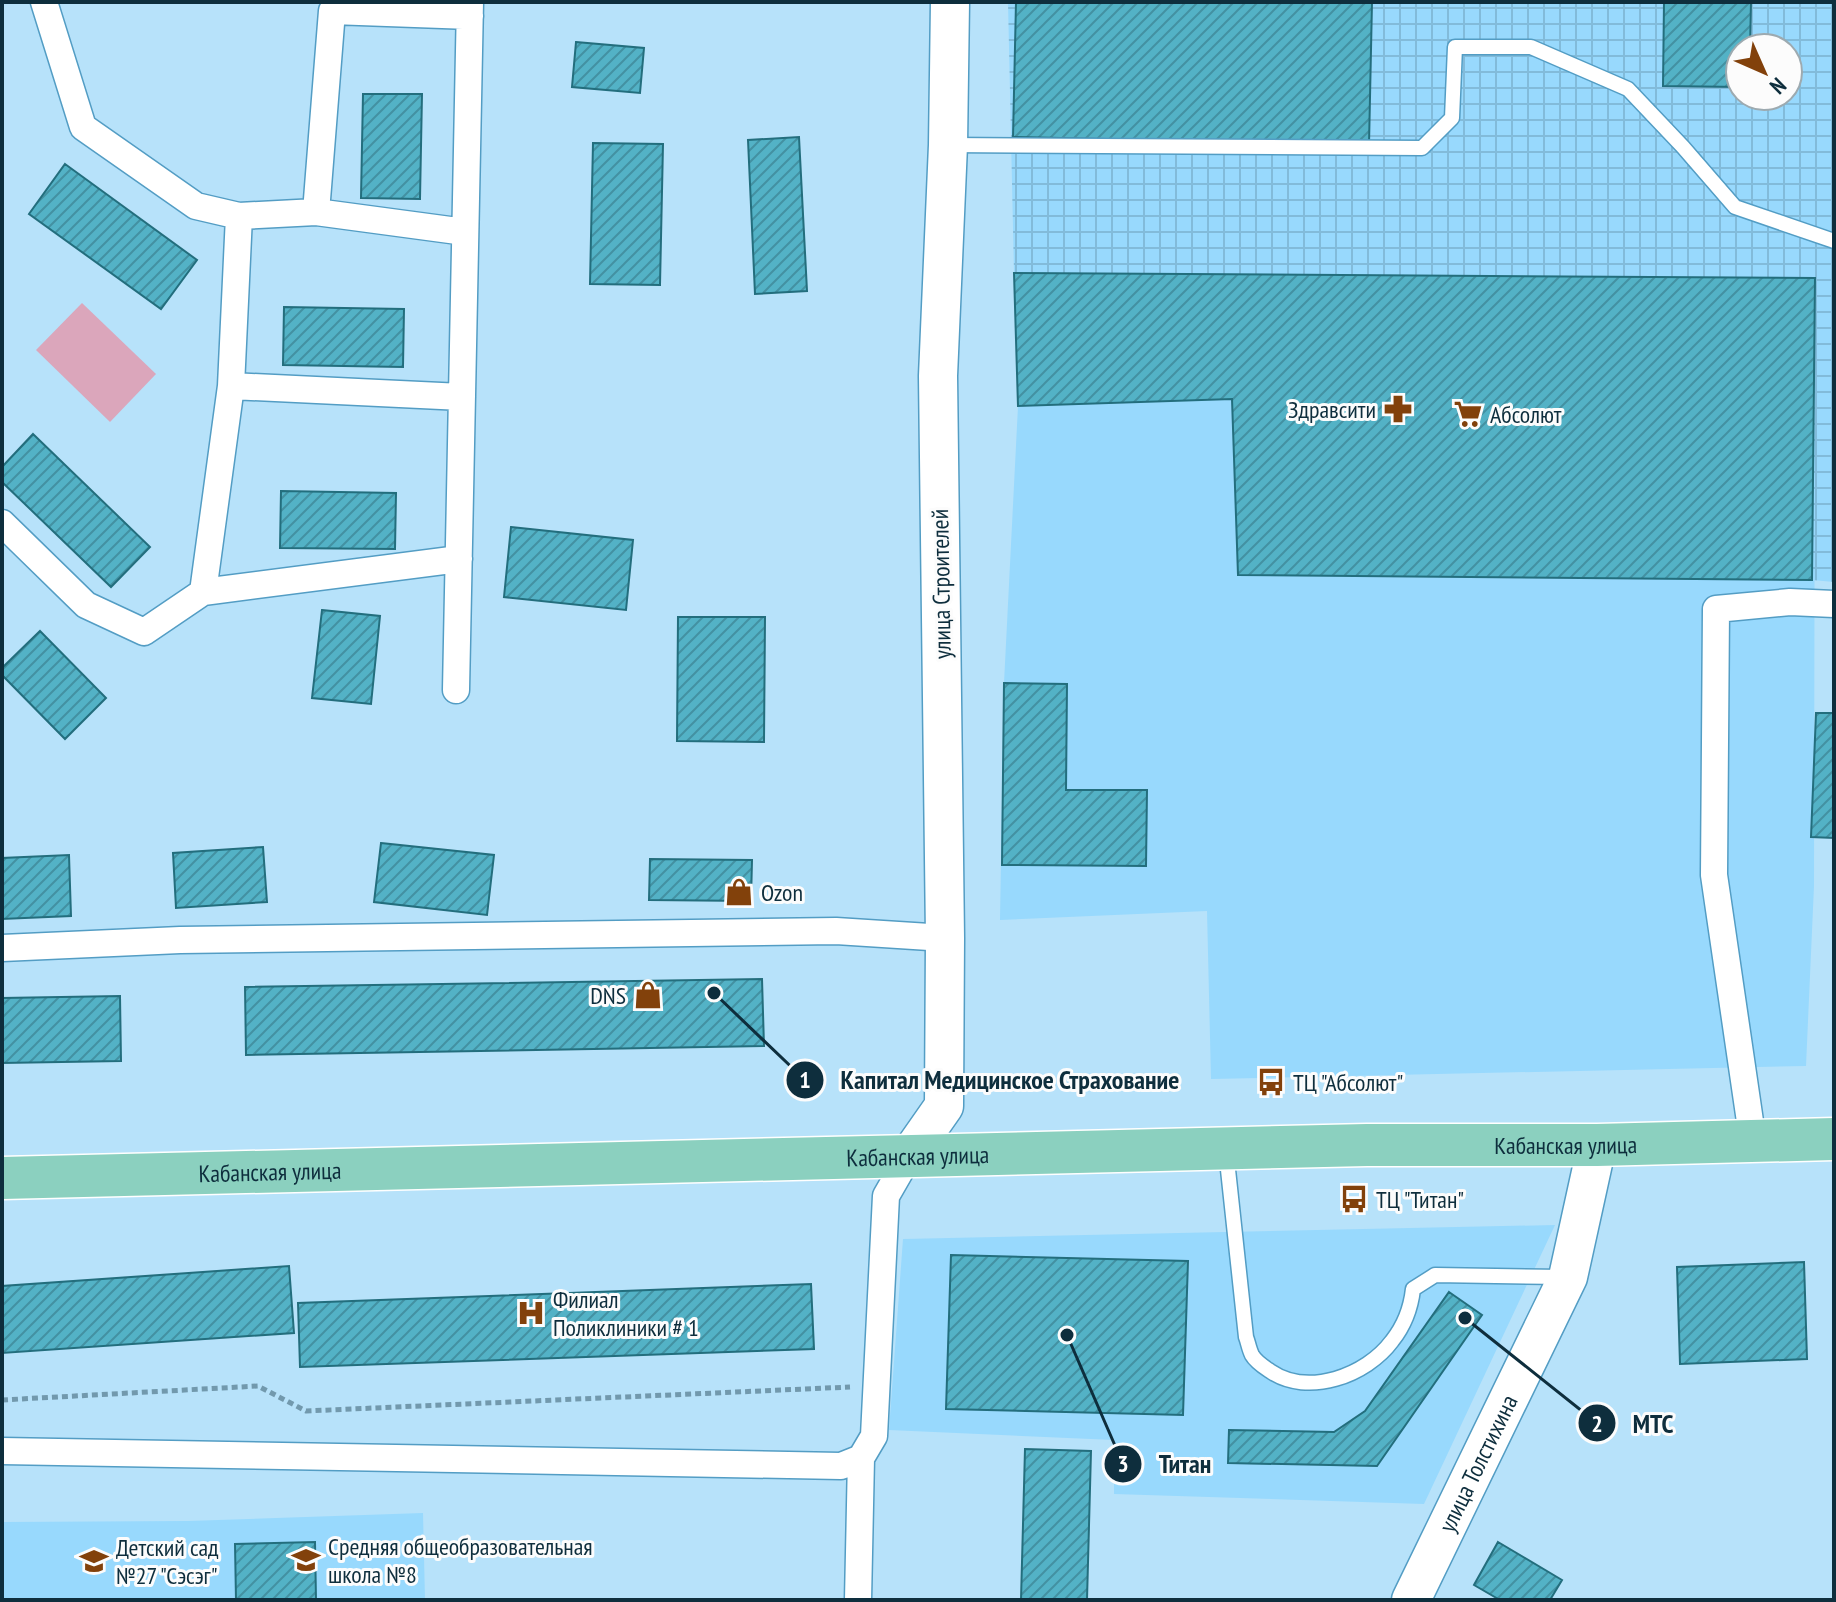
<svg xmlns="http://www.w3.org/2000/svg" width="1836" height="1602" font-family="'PT Sans Narrow',sans-serif">
	<defs>
		<pattern id="industrial-grid" width="8" height="8" patternUnits="userSpaceOnUse" patternTransform="scale(2)"><rect width="8" height="8" fill="#98d9fd"/><path d="M0 4h8M4 0v8" fill="none" stroke="#82bbda"/></pattern>
		<pattern id="building-hatch" width="6" height="6" patternUnits="userSpaceOnUse" patternTransform="scale(2)"><rect width="6" height="6" fill="#53b2c6"/><path d="M-1 1l2-2M0 6l6-6M5 7l2-2" fill="none" stroke="#4391a2"/></pattern>
	</defs>
	<rect width="100%" height="100%" fill="#b7e2fa"/>
	<path fill="#98d9fd" d="M1014,273L1815,278L1814,886L1806,1066L1211,1079L1207,911L1000,920L1004,683L1018,406Z
		M1555,1225L1424,1504L1114,1494V1440L889,1430L903,1239Z
		M423,1513L425,1600H2V1522L188,1521Z"/>
	<path fill="url(#industrial-grid)" fill-rule="evenodd" d="M1008,2H1834V582L1812,580L1815,279L1014,273ZM1740,48H1788V96H1740Z"/>
	<path fill="#dba6bb" d="M82,303L156,374L110,422L36,350Z"/>
	<path fill="url(#building-hatch)" stroke="#236e7d" stroke-width="2" d="M1016,2H1372L1369,145L1013,137Z
		M1664,2H1751L1750,48H1740V87L1663,86Z
		M576,42L644,48L640,93L572,87Z
		M363,94H422L420,199L361,198Z
		M799,137L807,291L755,294L748,140Z
		M593,143L663,144L660,285L590,284Z
		M65,164L197,260L161,309L29,214Z
		M1014,273L1815,278L1812,580L1238,575L1232,399L1018,406Z
		M284,307L404,309L403,367L283,365Z
		M33,434L150,547L111,587L2,482V467Z
		M281,491L396,493L395,549L280,548Z
		M511,527L633,540L626,610L504,597Z
		M322,610L380,616L371,704L312,698Z
		M678,617H765L764,742L677,741Z
		M40,631L106,698L65,739L2,675V668Z
		M1004,683L1067,684L1066,790H1147L1146,866L1002,865Z
		M1816,713H1834V838L1811,837Z
		M381,843L494,855L487,915L374,902Z
		M263,847L267,902L176,908L173,853Z
		M69,855L71,916L2,919V858Z
		M650,859L752,860L751,901L649,900Z
		M762,979L764,1046L246,1055L245,987Z
		M120,996L121,1061L2,1063V998Z
		M951,1255L1188,1261L1183,1415L946,1409Z
		M1804,1262L1807,1359L1680,1364L1677,1267Z
		M289,1266L294,1333L2,1353V1286Z
		M811,1284L814,1349L300,1367L298,1303Z
		M1449,1292L1482,1315L1377,1466L1228,1463L1229,1430L1334,1432L1365,1411Z
		M1025,1449L1091,1451L1087,1600H1021Z
		M315,1542L316,1600H236L235,1544Z
		M1498,1542L1562,1580L1550,1600H1500L1474,1585Z"/>
	<g fill="none" stroke-linecap="round" stroke-linejoin="round">
		<defs>
			<path id="lane" d="M948,145L1422,148L1452,118L1455,47H1531L1628,89L1683,147L1735,207L1834,241
				M1226,1151L1246,1337C1248,1342 1249,1349 1252,1355C1256,1362 1264,1367 1270,1371C1308,1397 1366,1376 1392,1341C1404,1326 1411,1307 1413,1289L1435,1275L1564,1277"/>
			<path id="street" d="M44,2L83,127L196,206L239,216L316,212L465,232
				M316,212L332,11L470,16
				M231,386L462,397
				M2,523L86,605L144,632L203,592L459,559
				M203,592L231,386L239,216
				M456,690L470,2
				M2,948L180,940L836,931L945,938
				M1753,1142L1714,875L1716,609L1790,602L1834,604
				M2,1451L841,1466L861,1458L874,1436L886,1196L909,1156
				M858,1600L861,1458"/>
			<g id="secondary">
				<path d="M909,1156L944,1106L945,938L938,376L948,145L950,2"/>
				<path id="s1" d="M1411,1600L1568,1277L1597,1145"/>
			</g>
			<g id="primary">
				<path id="s2" d="M2,1178L1367,1145H1597L1834,1139"/>
			</g>
		</defs>
		<use href="#lane" stroke="#539dc4" stroke-width="17"/>
		<use href="#street" stroke="#539dc4" stroke-width="29"/>
		<use href="#secondary" stroke="#539dc4" stroke-width="41"/>
		<use href="#primary" stroke="#fff" stroke-width="45"/>
		<path stroke="#7299ad" stroke-width="5" stroke-dasharray="6 4" stroke-linecap="butt" d="M2,1400L258,1386L306,1411L850,1387"/>
		<use href="#lane" stroke="#fff" stroke-width="14"/>
		<use href="#street" stroke="#fff" stroke-width="26"/>
		<use href="#secondary" stroke="#fff" stroke-width="38"/>
		<use href="#primary" stroke="#8bd0bf" stroke-width="42"/>
	</g>
	<defs>
		<symbol id="pharmacy-bare" viewBox="-9 -9 18 18"><path d="M-2-6h4v4h4v4h-4v4h-4v-4h-4v-4h4Z" fill="#82410b" stroke="#fcfcfc" stroke-width="2.5" paint-order="stroke"/></symbol>
		<symbol id="supermarket-bare" viewBox="-9 -9 18 18"><path d="M-6-5.5h2.5l.6 2H6L4.5 2H-2.5L-4.4-4H-6ZM-1.5 3.2a1.3 1.3 0 1 0 .1 0ZM3 3.2a1.3 1.3 0 1 0 .1 0Z" fill="#82410b" stroke="#fcfcfc" stroke-width="2.5" paint-order="stroke"/></symbol>
		<symbol id="shop-bare" viewBox="-9 -9 18 18"><path d="M-5-2.5h2.3a2.7 3.5 0 0 1 5.4 0H5L5.5 6h-11ZM-1.5-2.5h3a1.5 2.3 0 0 0-3 0Z" fill="#82410b" stroke="#fcfcfc" stroke-width="2.5" paint-order="stroke"/></symbol>
		<symbol id="bus-bare" viewBox="-9 -9 18 18"><path d="M-5-6H5V4H4V6H2V4H-2V6H-4V4H-5ZM-3.5-4V0h7V-4ZM-3.5 1.2v1.5H-2V1.2ZM2 1.2v1.5H3.5V1.2Z" fill="#82410b" stroke="#fcfcfc" stroke-width="2.5" paint-order="stroke"/></symbol>
		<symbol id="hospital-bare" viewBox="-9 -9 18 18"><path d="M-5-5h3v3.5h4V-5h3V5h-3V1.5h-4V5h-3Z" fill="#82410b" stroke="#fcfcfc" stroke-width="2.5" paint-order="stroke"/></symbol>
		<symbol id="school-bare" viewBox="-9 -9 18 18"><path d="M0-5L7-2L0 1L-7-2ZM-4 1L0 2.5L4 1V4Q0 6-4 4Z" fill="#82410b" stroke="#fcfcfc" stroke-width="2.5" paint-order="stroke"/></symbol>
	</defs>
	<g fill-rule="evenodd">
		<use href="#pharmacy-bare" x="1378" y="389" width="40" height="40"/>
		<use href="#supermarket-bare" x="1448" y="394" width="40" height="40"/>
		<use href="#shop-bare" x="719" y="872" width="40" height="40"/>
		<use href="#shop-bare" x="628" y="975" width="40" height="40"/>
		<use href="#bus-bare" x="1251" y="1062" width="40" height="40"/>
		<use href="#bus-bare" x="1334" y="1179" width="40" height="40"/>
		<use href="#hospital-bare" x="511" y="1293" width="40" height="40"/>
		<use href="#school-bare" x="286" y="1540" width="40" height="40"/>
		<use href="#school-bare" x="74" y="1541" width="40" height="40"/>
	</g>
	<g text-anchor="middle" dominant-baseline="central" stroke-width="6" stroke-linejoin="round" paint-order="stroke">
		<g font-size="24" fill="#0e2e3d" stroke="#fcfcfc" text-anchor="start">
			<text x="1376" y="409" text-anchor="end">Здравсити</text>
			<text x="1490" y="414">Абсолют</text>
			<text x="761" y="892">Ozon</text>
			<text x="626" y="995" text-anchor="end">DNS</text>
			<text x="1293" y="1082">ТЦ "Абсолют"</text>
			<text x="1376" y="1199">ТЦ "Титан"</text>
			<text x="553" y="1299">Филиал<tspan x="553" dy="28">Поликлиники # 1</tspan></text>
			<text x="328" y="1546">Средняя общеобразовательная<tspan x="328" dy="28">школа №8</tspan></text>
			<text x="116" y="1547">Детский сад<tspan x="116" dy="28">№27 "Сэсэг"</tspan></text>
		</g>
		<g font-size="24" fill="#0e2e3d" stroke="#fcfcfc">
			<text transform="translate(941 584) rotate(-91)">улица Строителей</text>
			<text stroke="none"><textPath href="#s2" startOffset="1564">Кабанская улица</textPath></text>
			<text stroke="none"><textPath href="#s2" startOffset="916">Кабанская улица</textPath></text>
			<text stroke="none"><textPath href="#s2" startOffset="268">Кабанская улица</textPath></text>
			<text stroke="none"><textPath href="#s1" startOffset="152">улица Толстихина</textPath></text>
		</g>
	</g>
	<path fill="none" stroke="#0e2e3d" stroke-width="3" d="M714 993L805 1080M1465 1318L1597 1423M1067 1335L1123 1464"/>
	<g fill="#0e2e3d" stroke="#fcfcfc" stroke-width="3">
		<circle cx="714" cy="993" r="8"/>
		<circle cx="1465" cy="1318" r="8"/>
		<circle cx="1067" cy="1335" r="8"/>
		<circle cx="805" cy="1080" r="20"/>
		<circle cx="1597" cy="1423" r="20"/>
		<circle cx="1123" cy="1464" r="20"/>
	</g>
	<g font-size="24" text-anchor="middle" font-weight="bold" fill="#fff">
		<text x="805" y="1088">1</text>
		<text x="1597" y="1432">2</text>
		<text x="1123" y="1472">3</text>
	</g>
	<g font-size="26" text-anchor="middle" font-weight="bold" fill="#0e2e3d" stroke="#fcfcfc" stroke-width="6" stroke-linejoin="round" paint-order="stroke">
		<text x="1010" y="1089">Капитал Медицинское Страхование</text>
		<text x="1653" y="1433">МТС</text>
		<text x="1185" y="1473">Титан</text>
	</g>
	<rect width="1836" height="1602" fill="none" stroke="#0e2e3d" stroke-width="8"/>
	<g transform="translate(1764 72) rotate(135)"><circle r="38" fill="#fcfcfc" stroke="#9daab0" stroke-width="2"/>
	<path d="M0-6L14 30L0 20L-14 30Z" fill="#82410b"/>
	<text y="-12" font-size="22" font-weight="bold" text-anchor="middle" fill="#0e2e3d">N</text>
	</g>
</svg>
